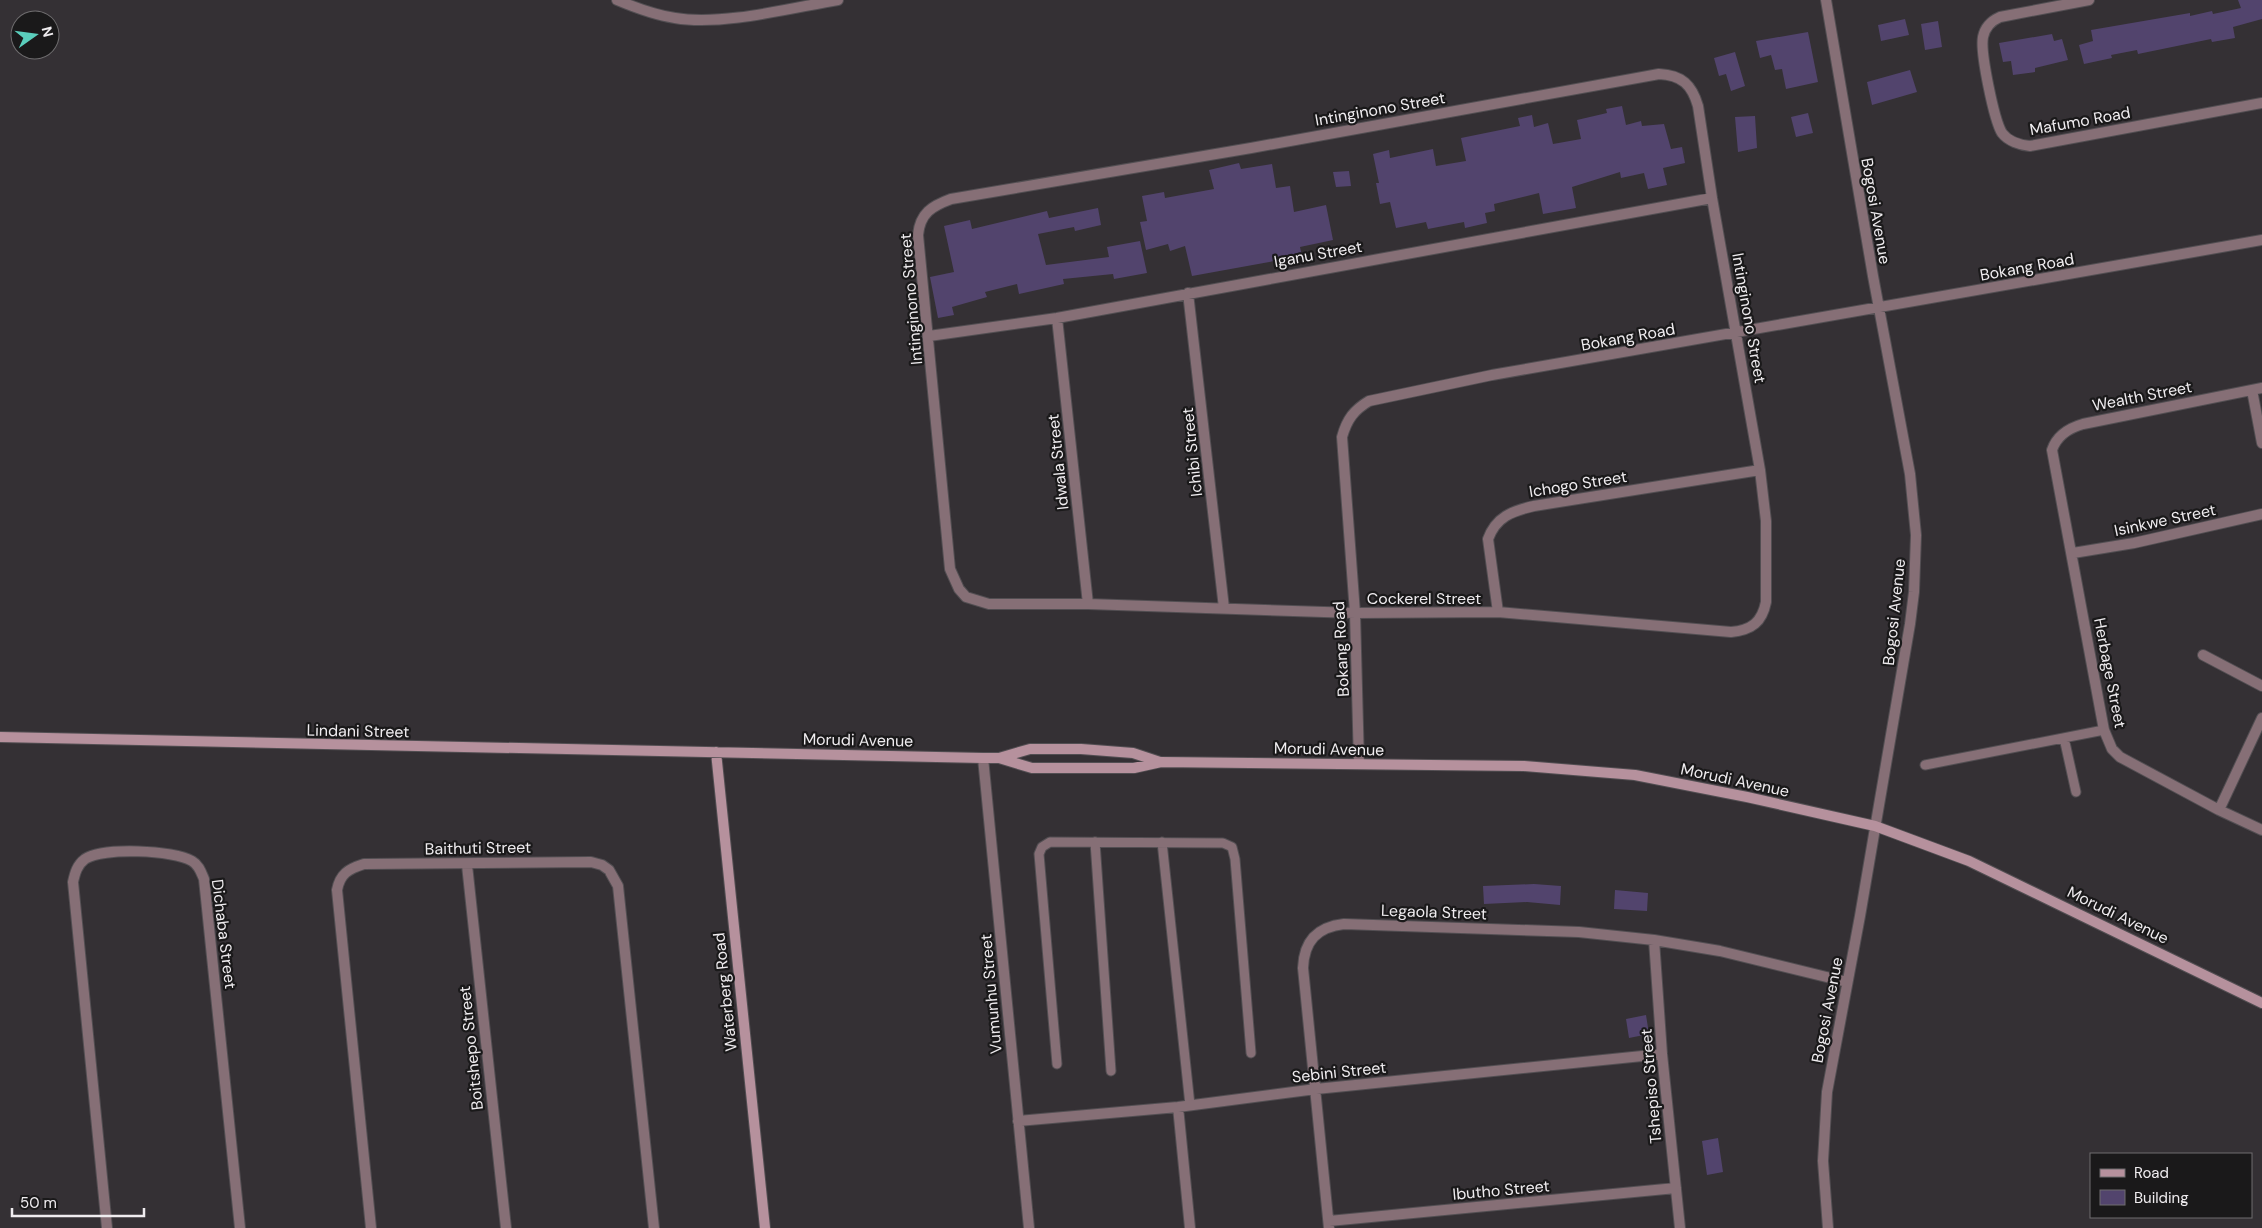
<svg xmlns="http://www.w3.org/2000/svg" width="2262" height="1228" font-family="'DM Sans',sans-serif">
	<rect width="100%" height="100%" fill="#343034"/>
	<path fill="#52446d" d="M2238,0H2262V19L2233,27L2235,38L2212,42L2211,39L2138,54L2137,50L2111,55L2112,58L2084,64L2079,45L2093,41L2091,30L2190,13V16L2212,11L2213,14L2241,8Z
		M1905,19L1909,35L1881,41L1878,25Z
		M1938,21L1942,47L1925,50L1921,24Z
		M1808,32L1818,82L1786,89L1782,69L1775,70L1771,55L1760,58L1756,41Z
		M2052,34L2054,41L2062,39L2068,60L2035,68V72L2013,75L2011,61L2003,62L1999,43Z
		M1735,52L1745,86L1731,91L1726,74L1719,76L1714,58Z
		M1910,70L1917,92L1872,105L1867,82Z
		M1622,106L1626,125L1641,121L1642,126L1664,124L1671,149L1682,147L1685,163L1663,168L1667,185L1648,189L1644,173L1621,178L1620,172L1572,187L1576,208L1543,214L1539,193L1494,204L1495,211L1485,213L1487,223L1465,228L1464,222L1428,229L1426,222L1396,228L1390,202L1380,204L1376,183H1379L1373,154L1389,150L1390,158L1433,149L1436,166L1466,161L1461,138L1520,126L1518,118L1532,115L1534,127L1548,123L1553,144L1581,139L1577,120L1607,113L1606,109Z
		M1808,113L1813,133L1796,137L1791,117Z
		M1755,116L1757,148L1738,152L1735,117Z
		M1239,163L1241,169L1272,164L1276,188L1290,186L1294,212L1326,205L1333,240L1300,247L1302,256L1192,276L1185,246L1170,251L1168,244L1146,250L1140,222L1147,221L1142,196L1164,192L1165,198L1214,189L1209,170Z
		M1349,171L1351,186L1336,187L1333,172Z
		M1098,208L1101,225L1075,231L1074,227L1038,234L1046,265L1109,257L1107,247L1140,241L1147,273L1114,279L1113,274L1063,279L1064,284L1019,294L1017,284L985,292L987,297L952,307L954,315L938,318L930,277L954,272L944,226L970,220L972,229L1047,211L1049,218Z
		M1534,884L1561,886L1560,905L1527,902L1484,904L1483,886Z
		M1615,890L1648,893L1647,911L1614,909Z
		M1646,1015L1649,1034L1629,1038L1626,1019Z
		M1718,1138L1723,1172L1707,1175L1702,1141Z"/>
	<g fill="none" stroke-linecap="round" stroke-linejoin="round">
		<defs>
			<path id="lane" d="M2064,738L2076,792
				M1925,765L2104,730
				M1095,842L1111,1071
				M1162,842L1190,1105
				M1057,1064L1039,854L1042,847L1050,842L1223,843L1232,847L1235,859L1251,1053"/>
			<path id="street" d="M617,0C636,8 654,15 675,18C722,26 791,8 838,0
				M1826,0L1873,276L1910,474L1916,535L1914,592L1910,624L1860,916L1827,1092L1823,1161L1828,1228
				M2089,0L2000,17C1991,21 1985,27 1983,37C1980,52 1994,120 2002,133C2008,141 2020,145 2030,146L2262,103
				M1659,74C1682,75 1692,85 1698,106L1712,198L1760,470L1766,521V602C1762,622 1752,630 1731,632L1498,612L1355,613L1088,604H989L966,597L959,589L950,569L918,235C920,213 932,206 951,199L1251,148Z
				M1188,293L1224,608
				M1057,318L1088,604
				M929,336L1057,318L1712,198
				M2262,388L2083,424C2069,428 2057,435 2052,450L2104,730L2112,749L2120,757L2219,810L2262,830
				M2252,390L2262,443
				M2073,553L2134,543L2262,514
				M1498,612L1488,539C1496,517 1512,511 1534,506L1760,470
				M2203,655L2262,686
				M983,758L1029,1228
				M1359,764L1355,613L1342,437C1347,419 1354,410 1369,401L1492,375L2262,240
				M2219,810L2262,718
				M467,865L506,1228
				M1654,940L1662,1054L1680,1228
				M1178,1107L1190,1228
				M1018,1121L1178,1107L1316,1089L1662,1054
				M1329,1221L1676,1188
				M107,1228L73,882C75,873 77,865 85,859C102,847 174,850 192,861C199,865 201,872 204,879L240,1228
				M371,1228L337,890C340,874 348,869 364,864L591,862L602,865L609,870L618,886L654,1228
				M1329,1228L1303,968C1304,941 1317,927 1344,924L1579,932L1654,940L1720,951L1847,982"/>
			<path id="secondary" d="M0,737L983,758H999L1030,749H1081L1133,753L1160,762
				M716,752L765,1228
				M999,758L1032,768H1134L1161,762L1524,766L1635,775L1747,797L1875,826L1969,861L2262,1003"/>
		</defs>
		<use href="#lane" stroke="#524e52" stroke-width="11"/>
		<use href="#street" stroke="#524e52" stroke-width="12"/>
		<use href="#secondary" stroke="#524e52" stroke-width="12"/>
		<use href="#lane" stroke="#866f76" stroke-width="9"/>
		<use href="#street" stroke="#866f76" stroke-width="10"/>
		<use href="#secondary" stroke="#b6919d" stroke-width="10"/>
	</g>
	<g text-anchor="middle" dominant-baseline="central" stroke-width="4.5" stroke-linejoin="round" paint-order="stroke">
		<g font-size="16" fill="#efecef" stroke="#1a191a">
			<text transform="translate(1380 109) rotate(-10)">Intinginono Street</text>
			<text transform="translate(2080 121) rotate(-10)">Mafumo Road</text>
			<text transform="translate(1876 211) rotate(80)">Bogosi Avenue</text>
			<text transform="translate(1318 254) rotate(-10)">Iganu Street</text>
			<text transform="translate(2027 267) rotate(-10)">Bokang Road</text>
			<text transform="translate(911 299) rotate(-95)">Intinginono Street</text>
			<text transform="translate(1749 318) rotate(80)">Intinginono Street</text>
			<text transform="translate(1628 337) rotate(-10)">Bokang Road</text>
			<text transform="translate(2142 396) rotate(-11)">Wealth Street</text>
			<text transform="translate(1192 452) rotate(-96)">Ichibi Street</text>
			<text transform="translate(1058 462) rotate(-96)">Idwala Street</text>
			<text transform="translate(1578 484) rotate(-9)">Ichogo Street</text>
			<text transform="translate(2165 520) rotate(-12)">Isinkwe Street</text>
			<text x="1424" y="598">Cockerel Street</text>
			<text transform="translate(1894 612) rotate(-84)">Bogosi Avenue</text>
			<text transform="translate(1341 649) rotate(-93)">Bokang Road</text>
			<text transform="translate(2110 673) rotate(79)">Herbage Street</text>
			<text transform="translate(358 731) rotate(1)">Lindani Street</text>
			<text transform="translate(858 740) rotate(1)">Morudi Avenue</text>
			<text transform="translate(1329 749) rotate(1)">Morudi Avenue</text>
			<text transform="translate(1735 780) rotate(12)">Morudi Avenue</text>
			<text transform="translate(478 848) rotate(-1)">Baithuti Street</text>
			<text transform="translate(1434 912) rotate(2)">Legaola Street</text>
			<text transform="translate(2118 915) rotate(26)">Morudi Avenue</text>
			<text transform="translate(224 934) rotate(83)">Dichaba Street</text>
			<text transform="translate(725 992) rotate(-96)">Waterberg Road</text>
			<text transform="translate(991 994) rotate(-95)">Vumunhu Street</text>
			<text transform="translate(1827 1010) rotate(-79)">Bogosi Avenue</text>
			<text transform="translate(471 1048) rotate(-96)">Boitshepo Street</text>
			<text transform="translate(1339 1072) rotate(-6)">Sebini Street</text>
			<text transform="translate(1651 1086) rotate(-95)">Tshepiso Street</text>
			<text transform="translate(1501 1190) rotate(-5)">Ibutho Street</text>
		</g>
	</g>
	<rect x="2090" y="1153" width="162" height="65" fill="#1a191a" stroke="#6f6d6f"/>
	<rect x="2100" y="1169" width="25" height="8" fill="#b6919d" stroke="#6f6d6f"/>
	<text x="2134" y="1178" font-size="15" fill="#efecef">Road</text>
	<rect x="2100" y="1190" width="25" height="15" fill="#52446d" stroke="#6f6d6f"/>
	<text x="2134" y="1203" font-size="15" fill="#efecef">Building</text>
	<g transform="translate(35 35) rotate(76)"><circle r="24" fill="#1a191a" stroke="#6f6d6f"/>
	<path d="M0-4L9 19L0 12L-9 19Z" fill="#5acebc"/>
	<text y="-8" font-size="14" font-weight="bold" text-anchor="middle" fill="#efecef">N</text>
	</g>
	<path d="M12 1208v8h132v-8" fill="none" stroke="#efecef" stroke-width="2.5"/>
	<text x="20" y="1208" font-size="15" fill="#efecef" stroke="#1a191a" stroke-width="4" paint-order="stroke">50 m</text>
</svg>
